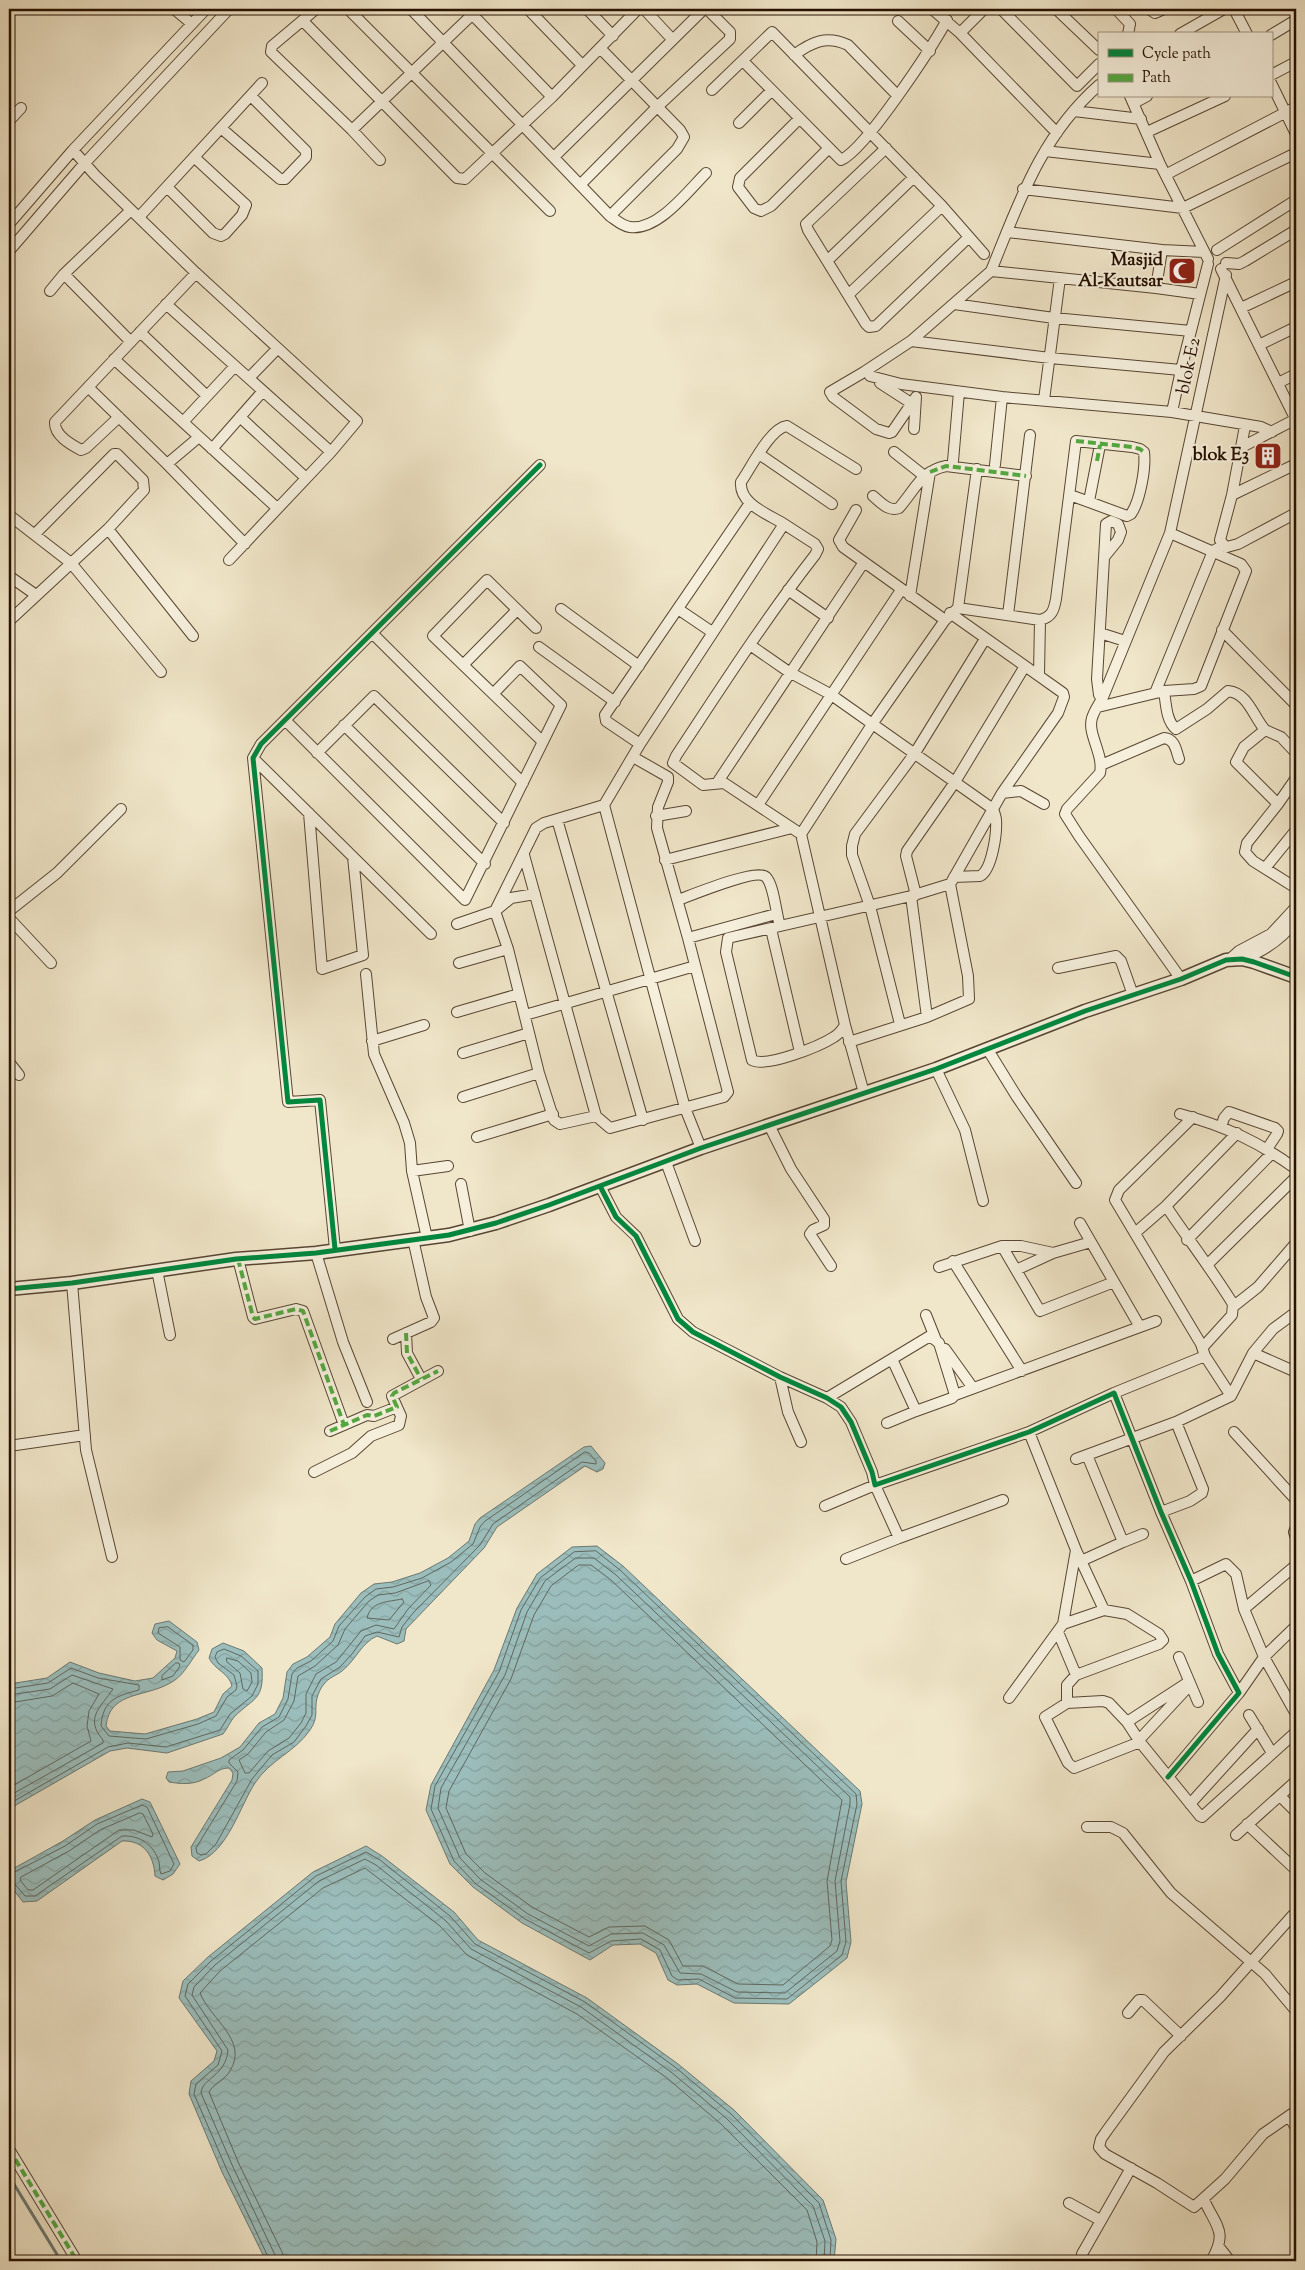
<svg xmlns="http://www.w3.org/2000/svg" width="1305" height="2270" font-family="'Sorts Mill Goudy',serif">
	<defs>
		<pattern id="water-waves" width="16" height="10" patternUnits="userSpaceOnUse" patternTransform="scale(1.25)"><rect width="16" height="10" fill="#9bbebc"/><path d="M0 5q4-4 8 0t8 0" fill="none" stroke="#85a2a0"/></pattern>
	</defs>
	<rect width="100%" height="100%" fill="#f0e6c9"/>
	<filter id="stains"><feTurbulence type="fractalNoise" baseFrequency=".004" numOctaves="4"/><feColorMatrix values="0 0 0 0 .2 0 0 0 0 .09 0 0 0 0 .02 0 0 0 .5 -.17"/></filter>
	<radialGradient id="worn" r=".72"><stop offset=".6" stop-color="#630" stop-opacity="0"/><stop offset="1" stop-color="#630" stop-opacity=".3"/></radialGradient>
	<path fill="url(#water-waves)" stroke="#6c7871" d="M591,1446L605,1463L603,1469L597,1472L585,1466L497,1527L484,1548L406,1629L404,1641L397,1644L377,1636C361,1643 356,1660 342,1671C337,1675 328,1678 324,1684C321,1687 318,1694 317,1698C314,1711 319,1717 310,1730C294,1753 271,1759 255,1783C240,1806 227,1853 199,1861L192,1856L191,1847L232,1780L233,1773L229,1768C218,1768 214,1775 204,1779C193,1785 181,1784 169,1782L166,1778L168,1772L183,1771L221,1758L240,1747L259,1723L275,1714L283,1698L287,1672L293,1664L307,1657L330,1637L335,1624L361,1593L374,1584L392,1582L420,1573L448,1558L469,1541L475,1524L480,1518L584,1447Z
		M597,1546L623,1566L860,1791L862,1804L846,1882L851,1942L847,1958L789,2004L734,2003L697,1984L677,1985L668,1980L656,1953L640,1944L613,1945L590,1960L522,1923L473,1887L450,1864L426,1810L431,1785L494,1670L517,1608L537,1574L572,1547Z
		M169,1621L197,1642L199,1650C192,1659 184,1674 175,1680C148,1699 110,1689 106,1726L110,1731L145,1734L197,1719L214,1712L223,1694L232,1686C229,1673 215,1670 209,1658L212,1649L223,1643L244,1651L262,1668C264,1701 254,1697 234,1717C230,1722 227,1729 223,1734L167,1753L127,1748L110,1751L9,1809V1684L47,1678L70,1662L99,1673L135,1681L153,1678L175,1658L177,1651L157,1640L152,1633L155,1624Z
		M142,1799L150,1802L180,1864L173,1874L163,1880L155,1876C154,1856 144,1840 122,1841L37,1901L23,1902L9,1884V1871L63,1841L95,1820Z
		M366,1846L382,1856L454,1912L478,1940L587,1998L678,2064L734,2110L823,2200L836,2239L834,2261H266L222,2172L189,2094L191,2081L214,2061L217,2051L179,1998L183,1981L208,1957L313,1872Z"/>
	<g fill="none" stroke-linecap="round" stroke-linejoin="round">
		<path stroke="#60675e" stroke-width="1" d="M585,1452L589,1453L596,1461V1464L582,1462L493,1524L480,1545L413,1613L402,1627L399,1637L377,1632L365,1636L352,1654L340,1667L321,1679L312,1696V1715L306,1726L294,1742L272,1755L252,1779L216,1844L206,1854L201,1855L197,1853L196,1848L237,1781L238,1772L229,1763V1760L243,1750L262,1727L279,1717L288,1699L292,1674L297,1668L311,1661L333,1641L339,1626L365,1597L376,1589L393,1587L422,1578L451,1562L473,1544L480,1527L484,1522Z
			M596,1551L620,1570L856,1794L857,1804L841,1881L846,1942L842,1955L787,1999L735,1998L699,1979L678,1980L672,1976L660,1950L641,1939L611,1941L589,1953L525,1919L476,1884L454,1861L431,1809L435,1786L499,1672L521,1610L540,1578L574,1552Z
			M576,1558H594L616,1575L850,1797V1804L835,1881L840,1941L837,1951L785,1993L737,1992L701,1974L680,1973L664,1945L643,1933L611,1934L589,1946L528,1914L480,1879L460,1858L438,1808L441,1788L505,1675L527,1612L545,1581Z
			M579,1565H591L611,1580L842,1800L827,1881L832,1940L830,1946L783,1985L738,1984L703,1966H683L669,1940L645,1926L609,1927L589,1937L532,1907L485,1873L466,1854L446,1808L449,1791L511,1679L534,1615L551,1586Z
			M429,1581L431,1585L408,1609L394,1629L376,1625L361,1631L336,1662L316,1674L306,1694V1713L301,1723L289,1738L268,1751L249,1773H245L239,1760L248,1754L266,1732L284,1720L294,1701L298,1676L315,1666L338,1645L345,1629L369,1601L378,1595L395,1593Z
			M402,1599L404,1602L389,1620L367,1618C371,1601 388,1602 402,1599Z
			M168,1627L193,1645V1650L184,1662L180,1660V1647L158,1633L159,1628Z
			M227,1658L238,1661L251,1673L252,1682L247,1691L243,1689L240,1673L227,1662Z
			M176,1663H179L180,1666L173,1676L162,1680V1676Z
			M9,1689L48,1683L71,1668L98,1678L139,1685V1690C116,1696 103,1700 101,1726L109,1736L146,1739L198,1724L216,1716L227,1697L236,1690L237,1686L234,1675L218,1663L215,1657L217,1652L224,1649L241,1656L258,1671V1684L252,1696L230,1714L220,1730L166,1747L128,1743L108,1747L9,1804
			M9,1695L50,1689L72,1675L113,1689C101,1707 84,1718 103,1740V1743L9,1796
			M9,1703L52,1696L73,1683L99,1694L89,1711L87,1726L91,1741L9,1788
			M140,1813L143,1814L153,1834L152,1837L134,1830H119L33,1890H28L20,1880L21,1877L69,1851L100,1830Z
			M9,1875L65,1846L97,1824L142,1805L147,1807L174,1864L170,1871L161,1874C159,1870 160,1866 159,1862C154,1845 140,1835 122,1836L35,1896H25L14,1883L9,1881
			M270,2261L227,2170L194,2094L196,2084L218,2065L222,2051L185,1996L188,1984L211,1961L316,1876L366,1852L380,1860L450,1916L475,1944L585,2002L675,2067L731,2114L819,2203L831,2240L830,2261
			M276,2261L275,2255L233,2167L201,2093C202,2078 226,2076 228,2050L192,1995L194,1987L215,1965L319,1881L365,1859L376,1865L446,1921L471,1949L581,2007L671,2072L726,2118L813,2206L825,2241L824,2261
			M284,2261L282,2252L239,2164L209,2092C213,2084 225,2080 230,2071C249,2040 210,2019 200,1993L220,1971L323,1888L365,1868L440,1926L467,1955L577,2014L667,2078L721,2124L807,2210L817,2242L816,2261"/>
		<path stroke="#6c7871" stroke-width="3" d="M9,2176L61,2261"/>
		<defs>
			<path id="minor" d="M174,9L192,24
				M316,9L272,46L271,52L352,130L380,160
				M348,9L550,211
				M411,9L610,216C616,220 622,226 630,227C658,231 688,191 706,173
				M467,9L552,97
				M528,9L582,65
				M587,9L613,36
				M644,9L672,39
				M932,9L960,33L1057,133
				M1001,9L1077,86L1099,64
				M1056,9L1099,50
				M1116,9L1130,24L1128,34
				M1149,9L1155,13L1164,9
				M1234,9L1247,34
				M303,21L457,178L465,179L552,97L638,9
				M898,21L930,51
				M960,33L984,9
				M1180,34L1224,9
				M1271,35L1296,20
				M600,48L680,130L684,137L677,149L610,216
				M794,55C812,42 826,35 848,45L897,95
				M743,61L841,160C866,149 932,47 947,20
				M1271,75L1296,62
				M1271,83L1296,134
				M712,90L772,32L942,206L984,254
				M1130,96L1160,164L1208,259
				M1134,103L1147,96
				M1074,111L1141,119
				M799,119L740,178L738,187L754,208L761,211L771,206L828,149
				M9,121L21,108
				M739,123L771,91
				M221,128L280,179H285L306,157V151L251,96
				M352,130L478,9
				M1147,132L1225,96
				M886,148L806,224L808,230L866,324L869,327L876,326L969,237
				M73,150L95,175L196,273L357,421L331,452L229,560
				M1045,151L1160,164
				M554,157L704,9
				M1167,174L1296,107
				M580,185L657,107L730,39V32L707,9
				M167,187L213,233L221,236L225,234L242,215L246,205L194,157
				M1023,189L1183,208L1296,153
				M139,217L262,83
				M9,224L73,150L206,9
				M1007,232L1162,250L1204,252
				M1217,250L1296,200
				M9,251L84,164L229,9
				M827,261L914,177
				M1226,263L1239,264L1245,261L1296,230
				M1221,269L1296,420
				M991,271C1019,202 1041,136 1099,85
				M64,274L131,342
				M1156,288L1162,250
				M50,291L64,274L131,210
				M848,295L942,206
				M166,304L331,452
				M954,304L1054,318L1191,331
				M1241,308L1296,282
				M140,332L207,396
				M911,341L1050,358L1181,370
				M1259,345L1296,327
				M114,359L277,508
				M870,376L901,384L1002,397L1172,412L1261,427L1272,432
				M249,378L277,349
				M880,383L911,403
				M1278,383L1296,374
				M88,387L167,464L245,544
				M916,397L892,432L889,433L876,429L833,397L830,392L864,372L911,341L991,271L1156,288L1200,294
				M1044,400L1060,278
				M1172,412L1181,370L1208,264
				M119,417L86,448L81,450C70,444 54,435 55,422L196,273
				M240,417L306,478
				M183,422L235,366
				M914,429L916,397
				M1240,448L1296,419
				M212,449L263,391
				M894,452L923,475
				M759,454L832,504
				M953,461L959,392
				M167,464L199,437
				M995,465L1002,397
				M1232,495L1296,464
				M873,496C881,503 889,512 899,508C915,490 921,471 946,466L1026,476
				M1089,501L1100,445
				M856,510L839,540L843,547L864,562
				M9,515L71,563L161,672
				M784,524L815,544L818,549L815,555C765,619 721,688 676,756L673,763L703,785L724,783L801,834
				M108,529L193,636
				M1224,545L1220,540L1232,495L1245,426
				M9,576L36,595
				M788,590L828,618
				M910,596L930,472
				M958,608L1040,620C1052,617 1054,610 1056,599L1076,441L1132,447L1140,449L1144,452C1146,468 1140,501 1131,514L1127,516L1070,495
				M561,609L639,666
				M678,609L712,632
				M950,613L1063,693L1064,697L1058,713L1002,793L952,881
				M1008,615L1030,435
				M9,621L108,529L144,490L143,480L117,454H114L35,534
				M536,628L487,580L433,636L543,742
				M1222,630L1296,705
				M372,633L523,783
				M1100,633L1125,641
				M750,645L789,672L830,694L993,809C994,812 996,817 996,820C997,833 992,870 980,876L954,877
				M539,647L615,702
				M463,665L517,610
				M1039,674L1040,620
				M1164,691L1194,689L1201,686L1246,571L1241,564L1170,533
				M1155,693L1213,551L1224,545L1227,547L1238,544L1296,513
				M1103,697L1099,695L1097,679L1106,524L1111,521L1118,524L1121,532L1118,540L1105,556
				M1098,707L1164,691C1166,703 1166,721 1176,729L1207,709L1228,691C1248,693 1253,716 1265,730L1244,747L1236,762L1278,804L1247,843L1245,852L1253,861L1296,888
				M285,720L465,900L561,705L520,666L493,694
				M344,725L485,864
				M1265,730L1281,737L1296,753
				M640,744L606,721L605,715L750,503
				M317,753L374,696L504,823
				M253,758L431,934
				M1101,765L1164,738C1175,739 1176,750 1179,759
				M717,783L864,562L945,620
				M1002,793L1021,791L1044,804
				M1278,804L1296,778
				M604,805L544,823L536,828L495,911L508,949L539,1073L554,1120L560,1124L596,1116L610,1128L724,1097L728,1092L688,938L657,828L658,807L668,782V777L633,757
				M758,805L901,590
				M309,813L322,969L363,955L353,857
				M656,816L686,811
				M557,819L643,1120
				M524,855L596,1116
				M665,860L792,828
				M1266,867L1296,830
				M916,895L906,856L907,851L955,782L1025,666
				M911,896L927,1017
				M678,900C692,895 757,868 766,877C774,885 776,914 780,926
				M9,911L57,873L121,809
				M9,918L51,963
				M457,924L495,911L511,898L535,894
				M771,929L800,1052
				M688,938L776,914
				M1230,959L1239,951L1271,934L1296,907
				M1242,959C1263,952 1282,938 1296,921
				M459,963L508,949
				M1058,968L1116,956L1121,961L1133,995
				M366,974L374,1054L404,1123L410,1143L412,1171L427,1238
				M1181,979L1079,836L1065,814L1067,809L1100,773C1104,754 1087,734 1092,718C1094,711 1099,704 1103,697L1170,533L1226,275
				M457,1012L519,994
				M525,1015L695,966
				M900,1024L870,906L852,855V846L855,834L915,753L985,639
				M845,1025C842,1030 839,1034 834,1037C820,1046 767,1068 752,1060L726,952L728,938L911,896L950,884L968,976L969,999L927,1017L849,1042
				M372,1041L424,1025
				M988,1050L1017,1097L1076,1183
				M463,1053L529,1033
				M9,1062L19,1075
				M936,1069L965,1130L983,1201
				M864,1093L845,1025L801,834L873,723L945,620L958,608L977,469
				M463,1097L539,1073
				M1180,1114C1225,1126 1259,1142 1296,1169
				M1193,1117L1119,1190L1115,1200L1201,1344L1205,1356L1231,1396
				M769,1125L791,1169L824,1219V1225L813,1230L810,1234L831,1266
				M1221,1127L1224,1118L1229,1112L1275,1128L1278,1131L1277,1134L1267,1149
				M477,1137L553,1114
				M701,1148L685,1108L604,805L640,744L784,524C768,514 739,504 741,482C751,468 770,428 787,426L856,469
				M666,1162L695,1241
				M412,1171L448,1166
				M461,1184L470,1231
				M600,1186L616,1217L636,1236L678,1319L693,1332L780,1377L827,1398L841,1407L851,1422L872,1472L875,1485L1029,1432L1114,1393L1161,1512L1191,1581L1218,1654L1239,1693L1168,1777
				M1166,1206C1188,1239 1212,1270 1233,1304L1232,1315L1203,1347
				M1080,1223L1140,1327
				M1135,1233L1166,1206L1237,1133
				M1187,1240L1272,1153
				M1002,1246L1040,1311L1114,1282
				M335,1249L320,1100L288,1102L253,758L261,744L540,465
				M316,1253L343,1342L367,1402
				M238,1259L253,1317L255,1319L296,1309L303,1311L344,1425
				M953,1261L1022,1371
				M1208,1264L1296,1177
				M939,1267L1002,1246H1021L1053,1253L1091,1242
				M157,1270L170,1335
				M1016,1270L1053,1253
				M72,1283L86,1450L112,1557
				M1234,1306L1258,1287L1296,1243
				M926,1315L936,1340
				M406,1333L407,1353L421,1379
				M393,1339L431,1322L434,1318L426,1297L413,1239
				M945,1349L973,1388
				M1253,1353L1296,1372
				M780,1377L788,1412L801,1442
				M1114,1393L1205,1356
				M955,1395L1156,1321
				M827,1398L930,1336L939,1343L955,1395L952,1398L916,1411L892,1359
				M1176,1422L1231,1396L1253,1353L1273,1329L1296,1312
				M887,1423L916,1411
				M330,1431L367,1415L374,1416L397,1407
				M1234,1432L1296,1500
				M9,1446L85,1435
				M1076,1459L1176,1422L1203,1489L1202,1493L1190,1501L1161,1512
				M314,1472L352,1453L371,1436L399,1425L401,1416L392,1396L438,1371
				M825,1506L875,1485L899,1538L1003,1500
				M1296,1527L1294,1532L1296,1538
				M1123,1542L1143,1534
				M846,1559L899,1538
				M1081,1561L1123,1542L1087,1455
				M1191,1581L1226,1564L1236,1574L1244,1609L1264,1657L1239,1693
				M1244,1609L1296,1565
				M1063,1624L1104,1610
				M1296,1626L1264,1657L1296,1714
				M1058,1632L1076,1675L1067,1685V1703
				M1179,1657L1198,1702
				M1076,1675L1159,1644L1163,1640L1159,1634L1127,1614L1104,1610L1076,1550
				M1009,1698L1063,1624L1076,1550L1029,1432
				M1249,1715L1272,1753
				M1127,1722L1187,1683
				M1139,1740L1190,1685
				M1140,1742L1074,1768L1068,1763L1045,1717L1067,1703L1103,1701L1109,1703L1127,1722L1140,1742L1200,1816L1202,1817L1296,1732
				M1280,1796L1296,1812
				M1190,1804L1258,1729
				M1247,1824L1296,1870
				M1087,1827H1111L1123,1833L1171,1893L1265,1974L1296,2011
				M1236,1835L1296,1781
				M1293,1915L1220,1997L1164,2052L1108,2129L1101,2139L1099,2147L1105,2154L1157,2183L1194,2207L1225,2179L1263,2134L1296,2111
				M1128,2013L1139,2000H1143L1181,2036
				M1289,2116L1296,2128
				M9,2149L77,2261
				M1204,2200C1217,2228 1228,2232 1211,2261
				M1069,2203L1100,2220
				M1219,2247L1230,2261
				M1082,2254L1131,2168"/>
			<path id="tertiary" d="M9,1289L72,1283L236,1259L316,1253L449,1235L496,1223L549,1205L701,1148L936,1069L1085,1011L1181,979L1226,960L1242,959L1254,962L1296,977"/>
		</defs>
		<use href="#minor" stroke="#584632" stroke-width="12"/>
		<use href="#tertiary" stroke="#584632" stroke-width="15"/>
		<use href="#minor" stroke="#f5efdc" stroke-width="10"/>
		<use href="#tertiary" stroke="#f5efdc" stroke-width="12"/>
		<path stroke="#261000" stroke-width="3" stroke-dasharray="9 9" stroke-linecap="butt" d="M9,2246L18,2261"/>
		<path stroke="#53a840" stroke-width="4" stroke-dasharray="8 4" stroke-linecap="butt" d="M1076,441L1132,447L1140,449L1144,452
			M1097,461L1100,445
			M930,472L946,466L1026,476
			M238,1259L253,1317L255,1319L296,1309L303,1311L344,1425
			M406,1333L407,1353L421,1379
			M330,1431L367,1415L374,1416L397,1407L392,1396L394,1393L438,1371
			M9,2149L77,2261"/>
		<defs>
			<path id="cycleway" d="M600,1186L616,1217L636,1236L678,1319L693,1332L780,1377L827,1398L841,1407L851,1422L872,1472L875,1485L1029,1432L1114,1393L1161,1512L1191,1581L1218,1654L1239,1693L1168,1777
				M335,1249L320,1100L288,1102L253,758L261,744L540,465
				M9,1289L72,1283L236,1259L316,1253L449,1235L496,1223L549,1205L701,1148L936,1069L1085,1011L1181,979L1226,960L1242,959L1254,962L1296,977"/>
		</defs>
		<use href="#cycleway" stroke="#f5efdc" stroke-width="8"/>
		<use href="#cycleway" stroke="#00873e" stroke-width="5"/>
	</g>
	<defs>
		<symbol id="mosque-square" viewBox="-11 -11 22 22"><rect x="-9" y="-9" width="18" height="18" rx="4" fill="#8f2418" stroke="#f5efdc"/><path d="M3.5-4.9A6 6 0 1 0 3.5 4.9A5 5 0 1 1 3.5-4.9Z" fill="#fff"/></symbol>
		<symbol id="building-square" viewBox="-11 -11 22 22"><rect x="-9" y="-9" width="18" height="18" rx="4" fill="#8f2418" stroke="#f5efdc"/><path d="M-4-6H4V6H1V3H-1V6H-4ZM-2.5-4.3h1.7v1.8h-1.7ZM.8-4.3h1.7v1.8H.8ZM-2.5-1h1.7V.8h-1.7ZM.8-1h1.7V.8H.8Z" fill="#fff"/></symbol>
	</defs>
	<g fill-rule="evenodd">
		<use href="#mosque-square" x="1166" y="255" width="32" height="32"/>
		<use href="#building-square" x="1252" y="440" width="32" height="32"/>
	</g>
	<g text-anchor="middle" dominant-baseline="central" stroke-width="4" stroke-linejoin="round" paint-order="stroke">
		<g font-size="18" font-weight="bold" fill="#261000" stroke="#f5efdc" text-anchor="end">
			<text x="1163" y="261">Masjid<tspan x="1163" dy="21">Al-Kautsar</tspan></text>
			<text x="1249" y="456">blok E3</text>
		</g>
		<g font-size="18" fill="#261000" stroke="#f5efdc">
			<text transform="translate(1190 366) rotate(-78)">blok E2</text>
		</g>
	</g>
	<rect width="1305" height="2270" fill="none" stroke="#f0e6c9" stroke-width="30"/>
	<rect x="10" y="10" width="1285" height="2250" fill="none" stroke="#261000" stroke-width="2.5"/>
	<rect x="15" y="15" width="1275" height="2240" fill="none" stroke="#261000"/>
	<rect x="1098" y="32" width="175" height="65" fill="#f5efdc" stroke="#a29684"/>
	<rect x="1108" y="49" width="25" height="8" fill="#00873e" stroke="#a29684"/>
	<text x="1142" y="58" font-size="15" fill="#261000">Cycle path</text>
	<rect x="1108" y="74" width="25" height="8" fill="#53a840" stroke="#a29684"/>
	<text x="1142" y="82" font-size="15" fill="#261000">Path</text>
	<rect width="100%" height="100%" filter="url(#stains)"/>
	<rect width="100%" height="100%" fill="url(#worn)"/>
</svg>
